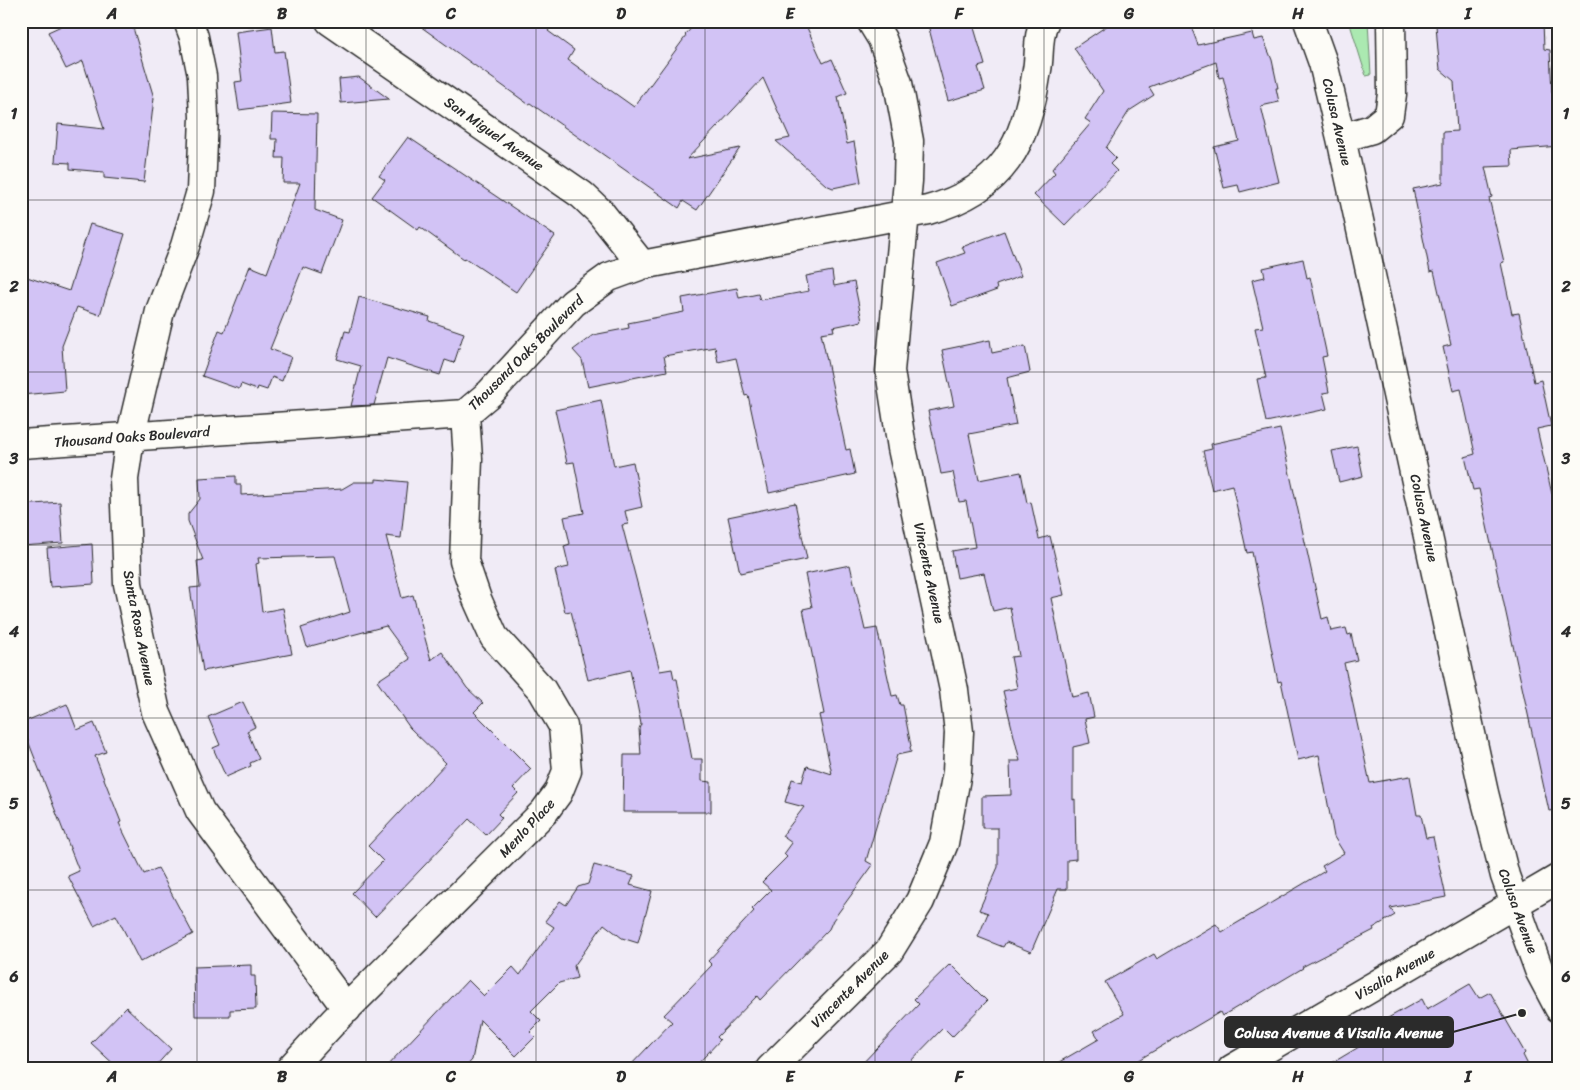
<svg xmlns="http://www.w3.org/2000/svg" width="1580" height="1090" font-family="Sriracha,sans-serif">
	<rect width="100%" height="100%" fill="#f0ebf6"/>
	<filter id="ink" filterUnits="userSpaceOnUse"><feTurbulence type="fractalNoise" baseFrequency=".02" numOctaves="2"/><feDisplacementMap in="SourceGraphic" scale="10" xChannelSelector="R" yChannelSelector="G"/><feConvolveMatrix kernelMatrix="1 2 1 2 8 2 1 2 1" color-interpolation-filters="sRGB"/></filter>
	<g filter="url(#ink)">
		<path fill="#abe9b1" stroke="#6b8a6e" d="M1349,21H1368L1371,75L1366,76Z"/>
		<path fill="#d2c3f5" stroke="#2b2b2b" d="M72,21H131L154,98L144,182L104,178V172L70,169V163L55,162L58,124L104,129L83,61L66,69L48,32Z
			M413,21H555L548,31L574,50L568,60L634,107L686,36L685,35L698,21H804L823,63L832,59L847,93L838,97L847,144L854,142L861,182L833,188L826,185L776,141L790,138L763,78L687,159L740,148L697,210L683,201L679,208L530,103L528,104Z
			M927,21H972L985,65L978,67L985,90L948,101Z
			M1114,21H1189L1198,45L1252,33L1254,40L1263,38L1272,60L1278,88H1276L1279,102L1261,106L1279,182L1240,192L1238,185L1224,188L1214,147L1239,141L1223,77L1219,78L1216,62L1149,87L1154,95L1129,111L1106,148L1116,158L1110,164L1117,171L1065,225L1034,195L1055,173L1052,169L1091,123L1085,119L1103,91L1074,48Z
			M1451,21H1543L1544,49L1550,50L1552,93H1559V146L1511,150L1512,166L1485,167L1492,197L1489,198L1504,262L1501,263L1512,314L1519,313L1534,382L1541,380L1551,426L1537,429L1552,494L1559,492V810L1549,811L1479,489L1473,490L1465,457L1475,454L1461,389L1453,391L1443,347L1451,345L1434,271L1430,272L1413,189L1443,183V132L1457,131L1454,81L1440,69L1438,51L1436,25H1451Z
			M272,27L275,52L284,51L291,103L239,110L235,82L242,81L236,32Z
			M359,77L389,99L341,103L339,79Z
			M272,113L317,114L315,210L342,220L322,274L303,267L270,349L291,357L282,381L272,377L267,390L258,387L257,390L241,384L239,389L202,376L219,330L224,332L250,266L267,273L300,183H283L284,158H276L277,139H271Z
			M408,137L555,236L516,292L465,258L464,259L420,227L418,230L372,197L385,180L379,176Z
			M90,224L125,234L100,315L77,307L62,346L65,391L21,395V275L69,291Z
			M1004,231L1021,276L996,285L997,290L952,306L937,263L965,253L962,247Z
			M1303,259L1307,278L1310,277L1327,356L1322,357L1329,392L1323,393L1327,409L1266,422L1257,379L1266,378L1255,328L1263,327L1252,280L1265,277L1263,268Z
			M832,271L834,286L854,282L862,321L833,327L834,331L821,333L846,450L850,449L855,474L769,493L748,395L745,396L736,358L718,362L715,347L664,356L667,371L588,387L582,360L573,350L593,335L629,328L628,323L684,312L682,298L737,288L739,298L758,294L760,300L809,291L806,276Z
			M359,297L430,317L429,321L464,333L454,363L445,360L440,375L387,358L374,405L351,406L361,366L337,359L345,331L350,332Z
			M990,340L992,353L1025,346L1030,372L1007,378L1016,425L969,434L979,480L1021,472L1027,503L1031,502L1039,539L1050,536L1064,595L1051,598L1072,697L1089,693L1094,717L1085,719L1090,743L1073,747V800L1075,799L1076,859L1067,860V889H1058L1031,952L1006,942L1003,947L978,937L988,913L979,910L998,867V828H982V796L1011,795L1010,761H1020L1003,691L1017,688L1011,657L1019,656L1010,607L993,611L984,573L957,578L952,551L975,547L966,501L959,502L953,472L941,474L928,411L954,406L942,350Z
			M601,400L614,466L633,462L642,507L625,511L628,524L622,525L660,671L672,669L674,679H677L692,759H702V781L711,782V812H623L624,755H641L639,729L641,724L630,670L588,680L571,611L565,612L555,570L569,567L564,546L570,544L564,517L584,513L574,462L567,463L555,410Z
			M1280,429L1322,619L1328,617L1331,631L1346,628L1348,635L1351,634L1357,660L1344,663L1370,783L1410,776L1417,815H1421L1426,838L1433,837L1446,897L1390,908L1395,915L1373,928L1374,930L1302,967L1303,968L1222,1016L1220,1012L1123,1069H1047L1099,1039L1094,1031L1124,1014L1105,982L1154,954L1157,959L1216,924L1222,932L1325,871L1322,866L1344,853L1334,837L1319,755L1298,760L1281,681L1278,682L1252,552L1247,553L1232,485L1212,490L1203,451L1212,449L1211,444Z
			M1357,446L1363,476L1339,482L1332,451Z
			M236,476V485H241V495L342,489L354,482H376V479L407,482L401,538L386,536L402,598L413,595L431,660L442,652L467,688L483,703L474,712L531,769L513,788L518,793L498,814L502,818L486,835L469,819L375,917L352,893L383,861L368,846L446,763L410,728L377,681L410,659L386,626L307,647L301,628L350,612L335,556L258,558L259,563L256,564L262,612L283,608L292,654L203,671L190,588L200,587L197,561L203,560L188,521V514L200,499L199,478Z
			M60,502L63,543L21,546V505Z
			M795,503L807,559L740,573L728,517Z
			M92,544L94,584L50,587L47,548Z
			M850,565L865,630L877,628L892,696L897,695L900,705H903L911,746L910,747L911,752L897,755L866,861L873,865L833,920L829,929L760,1000L757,996L717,1037L720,1040L693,1069H627L672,1022L664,1015L712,965L708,961L754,911L752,909L771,890L762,882L787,857L784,854L792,843L782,836L804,807L785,802L792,779L802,782L807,766L832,774L819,715L824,714L803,609L812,607L805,574Z
			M243,702L255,727L247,731L259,759L250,763L251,766L226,777L213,748L220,745L208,717Z
			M67,704L77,730L94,723L106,752L95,756L121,822L119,823L144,874L158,868L193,934L140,962L116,915L94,926L68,876L79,871L21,723Z
			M594,865L634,876L630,885L652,891L638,943L622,938L604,924L574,966L577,978L559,983L531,1011L541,1021L530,1032L535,1037L516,1056L480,1020L472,1060L464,1069H384L468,980L484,996L513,967L520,975L554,927L545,921L560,901L566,905L578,887L588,884Z
			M950,964L987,1001L952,1037L943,1028L903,1069H857L919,1004L914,999Z
			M251,965V976H255L256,1009L230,1010V1016H195L194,967Z
			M1470,984L1479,998L1490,992L1525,1053L1523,1055L1530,1069H1322L1384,1032L1379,1023L1422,999L1427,1009Z
			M126,1007L171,1049L153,1069H119L91,1043Z"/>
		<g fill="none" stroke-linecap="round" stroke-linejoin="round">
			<defs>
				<path id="minor" d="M188,21L194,37L202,76L204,117L201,191L185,246L160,311L130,438L124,479L128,584L156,712L200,811L347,1009
					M330,21L582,195L600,212L642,265
					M1308,21L1323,63L1341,138L1484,793L1505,876L1539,970L1559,1008
					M1341,138L1372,129L1389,115L1392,94L1391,21
					M21,444L465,414L490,393L573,303L609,277L642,265L928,210C1004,189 1026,144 1037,70C1040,56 1037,34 1045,21
					M290,1069L334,1021L544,812L558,793L567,771L563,726L542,690L494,637L477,599L464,561L468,459L465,414
					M770,1069L889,951L920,901L944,843L957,772L959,732L954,690L902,448L890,371L908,181L909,141L898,83L882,39L871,21
					M1232,1069L1559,878"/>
			</defs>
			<use href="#minor" stroke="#2b2b2b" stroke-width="31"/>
			<use href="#minor" stroke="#fdfcf7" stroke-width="28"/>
		</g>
	</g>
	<path fill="none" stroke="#2b2b2b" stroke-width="1" stroke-opacity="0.55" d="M197,21V1069M366,21V1069M536,21V1069M705,21V1069M875,21V1069M1044,21V1069M1214,21V1069M1383,21V1069M21,200H1559M21,372H1559M21,545H1559M21,718H1559M21,890H1559"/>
	<g text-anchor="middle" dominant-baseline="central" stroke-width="4" stroke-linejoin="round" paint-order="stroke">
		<g font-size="14" fill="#2b2b2b" stroke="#fdfcf7">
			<text transform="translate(1337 122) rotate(77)">Colusa Avenue</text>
			<text transform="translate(494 134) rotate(35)">San Miguel Avenue</text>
			<text transform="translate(526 353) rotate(-45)">Thousand Oaks Boulevard</text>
			<text transform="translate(132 437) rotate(-4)">Thousand Oaks Boulevard</text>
			<text transform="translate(1424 518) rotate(78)">Colusa Avenue</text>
			<text transform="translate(929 573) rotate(78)">Vincente Avenue</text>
			<text transform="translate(139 628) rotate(79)">Santa Rosa Avenue</text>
			<text transform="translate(527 828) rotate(-47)">Menlo Place</text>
			<text transform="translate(1518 911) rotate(70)">Colusa Avenue</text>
			<text transform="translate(1395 974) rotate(-30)">Visalia Avenue</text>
			<text transform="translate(850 989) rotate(-45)">Vincente Avenue</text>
		</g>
	</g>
	<path fill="none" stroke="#2b2b2b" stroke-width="2" d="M1522 1013L1453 1032"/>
	<circle fill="#2b2b2b" stroke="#fdfcf7" stroke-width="2" cx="1522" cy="1013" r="5"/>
	<rect fill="#2b2b2b" stroke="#2b2b2b" stroke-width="2" x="1225" y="1017" width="228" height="30" rx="5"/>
	<g font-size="15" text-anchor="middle" font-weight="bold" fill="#fff">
		<text x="1339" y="1038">Colusa Avenue &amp; Visalia Avenue</text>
	</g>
	<rect width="1580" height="1090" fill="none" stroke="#fdfcf7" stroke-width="55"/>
	<rect x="28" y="28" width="1524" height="1034" fill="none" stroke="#2b2b2b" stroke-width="2"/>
	<g font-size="16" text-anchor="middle" font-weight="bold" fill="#2b2b2b">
		<text x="112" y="19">A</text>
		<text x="282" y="19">B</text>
		<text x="451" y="19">C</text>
		<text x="621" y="19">D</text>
		<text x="790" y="19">E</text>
		<text x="959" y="19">F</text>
		<text x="1129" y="19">G</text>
		<text x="1298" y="19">H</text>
		<text x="1468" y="19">I</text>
		<text x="14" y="119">1</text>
		<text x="1566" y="119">1</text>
		<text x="14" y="292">2</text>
		<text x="1566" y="292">2</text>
		<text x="14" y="464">3</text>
		<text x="1566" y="464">3</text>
		<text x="14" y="637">4</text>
		<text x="1566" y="637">4</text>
		<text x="14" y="809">5</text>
		<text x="1566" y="809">5</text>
		<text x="14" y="982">6</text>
		<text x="1566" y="982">6</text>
		<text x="112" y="1082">A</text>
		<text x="282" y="1082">B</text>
		<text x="451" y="1082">C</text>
		<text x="621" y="1082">D</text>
		<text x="790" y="1082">E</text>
		<text x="959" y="1082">F</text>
		<text x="1129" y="1082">G</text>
		<text x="1298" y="1082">H</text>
		<text x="1468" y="1082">I</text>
	</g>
</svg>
